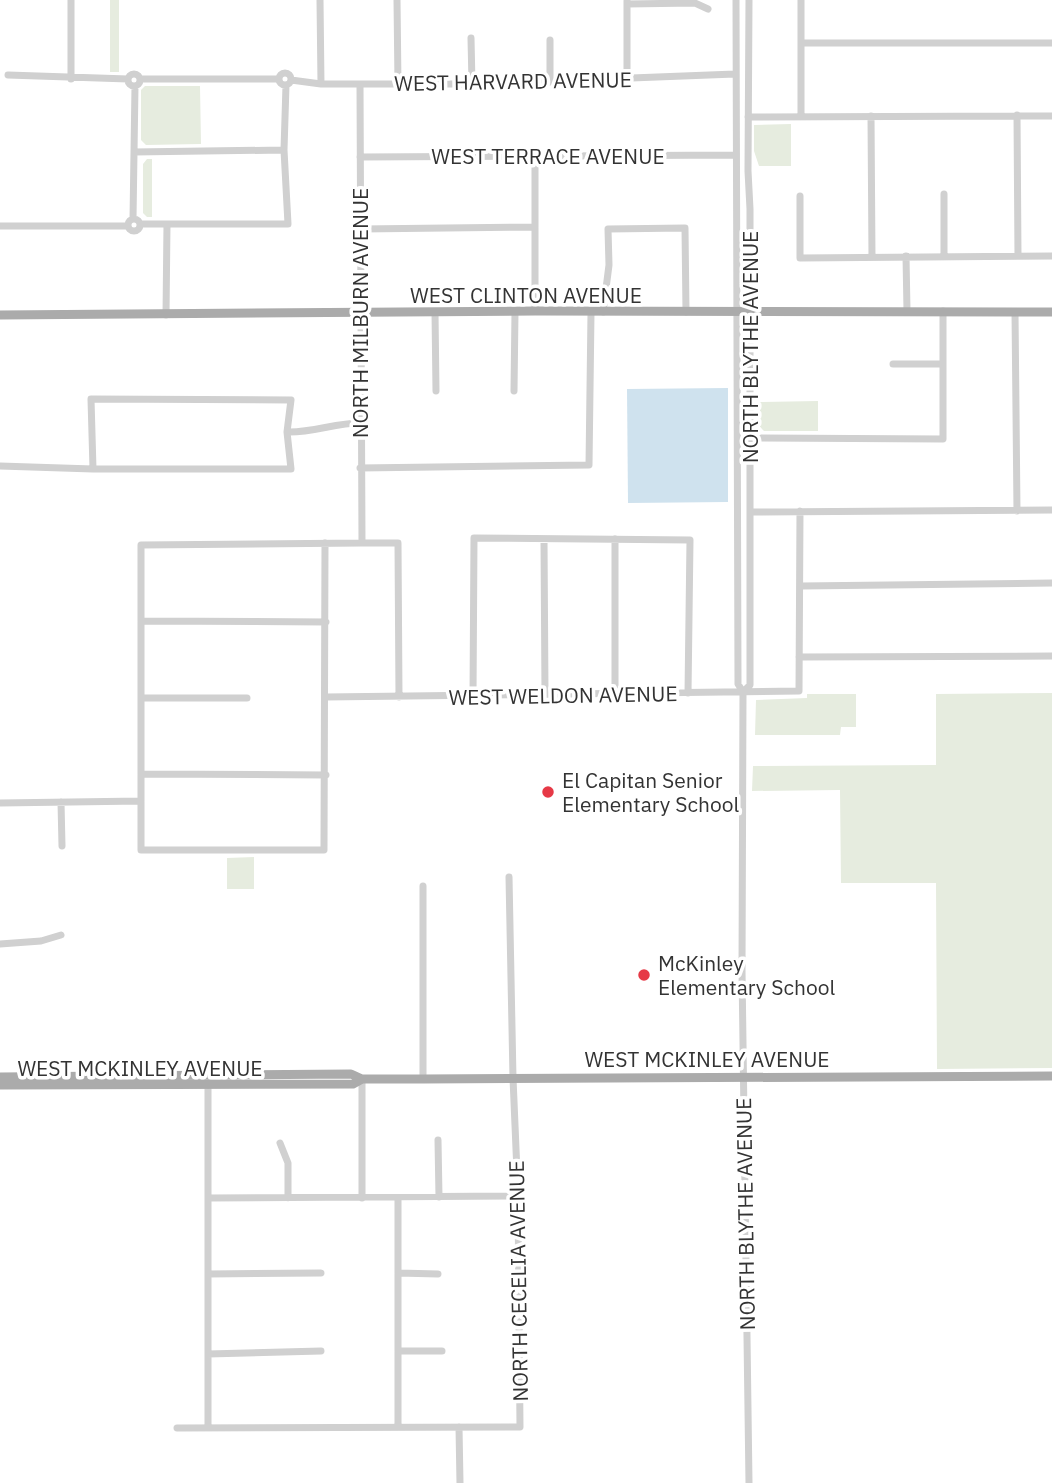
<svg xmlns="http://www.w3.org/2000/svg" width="1052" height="1483" font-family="'IBM Plex Sans',sans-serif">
	<rect width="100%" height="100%" fill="#fff"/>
	<path fill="#e6ecdf" d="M110,0H119V72H110Z
		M145,86H200L201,144L146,145L141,140V90Z
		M791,124V166H759L754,151V125Z
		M147,159H152V217H147L143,213V164Z
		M818,401V431H764L760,427V402Z
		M1052,693V1068L937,1069L936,883H841L840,790L752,791L753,766L936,765V694Z
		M807,694H856V727H841L840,735H755L756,700L807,698Z
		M254,857V889H227V858Z"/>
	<path fill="#cfe2ee" d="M728,388V502L628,503L627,389Z"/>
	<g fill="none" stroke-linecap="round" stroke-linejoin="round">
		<path stroke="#d0d0d0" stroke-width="7" d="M320,0L321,84
			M397,0L398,84
			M736,0L738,684L743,692L742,970L749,1483
			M801,0V117
			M627,1V80
			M627,4L695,3L708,9
			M471,38L472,84
			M550,40V82
			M803,43H1052
			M279 79a6 6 0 1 1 12 0a6 6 0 1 1-12 0Z
			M128 80a6 6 0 1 1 12 0a6 6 0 1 1-12 0Z
			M8,75L128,79
			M71,79V0
			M140,79H279
			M291,80L321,84H472L735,74
			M360,84L362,543
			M1017,115L1018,256
			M871,116L872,257
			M748,117L1052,116
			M134,152L284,150
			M535,156V311
			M360,157L736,155
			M944,194V256
			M800,196V258L1052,256
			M128 225a6 6 0 1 1 12 0a6 6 0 1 1-12 0Z
			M133,219L135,86
			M140,224H288L284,150L286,85
			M0,226H128
			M361,229L535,227
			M906,256L907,311
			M435,312L436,391
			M603,312L609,265L608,229L685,228L686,312
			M1015,312L1017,511
			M166,315L167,224
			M893,364H943
			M514,391L515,312
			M287,432C312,433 335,423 360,423
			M750,438L943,439V311
			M0,466L93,469H291L287,432L291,400L91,399L93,469
			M360,468L589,465L591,313
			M750,512L1052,510
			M544,539L545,695
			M615,539V693
			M325,543L324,850H141V545L362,543H398L399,697
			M801,586L1052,583
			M141,621L326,622
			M799,657L1052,656
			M743,692L750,685V209L748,171L749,0
			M473,696L474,538L690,540L688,693
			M326,697L799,691L800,511
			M141,698H247
			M141,774L326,775
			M61,802L62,846
			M0,803L141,801
			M0,944L41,941L61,935
			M362,1079V1198
			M423,1079V886
			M208,1085V1427
			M438,1140L439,1197
			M280,1143L288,1163V1198
			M208,1198L518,1196
			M398,1198V1427
			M398,1273L438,1274
			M208,1274L321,1273
			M398,1351H442
			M208,1354L321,1351
			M459,1427L460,1483
			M177,1428L520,1427L518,1196L513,1078L509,877"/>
		<path stroke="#ababab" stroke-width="9" d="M0,315L535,311L1052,312
			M0,1077L351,1074L362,1079H423L1052,1076
			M0,1085L353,1084L362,1079"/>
	</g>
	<g fill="#e63946" stroke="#fff" stroke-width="2.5">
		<circle cx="548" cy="792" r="7"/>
		<circle cx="644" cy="975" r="7"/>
	</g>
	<g text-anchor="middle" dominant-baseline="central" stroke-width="7" stroke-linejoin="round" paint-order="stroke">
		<g font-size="21" fill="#333" stroke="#fff">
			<text transform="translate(513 81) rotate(-1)">WEST HARVARD AVENUE</text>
			<text x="548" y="156">WEST TERRACE AVENUE</text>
			<text x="526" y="295">WEST CLINTON AVENUE</text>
			<text transform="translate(360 313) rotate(-90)">NORTH MILBURN AVENUE</text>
			<text transform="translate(750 347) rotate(-90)">NORTH BLYTHE AVENUE</text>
			<text transform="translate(563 695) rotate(-1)">WEST WELDON AVENUE</text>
			<text x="707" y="1059">WEST MCKINLEY AVENUE</text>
			<text x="140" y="1068">WEST MCKINLEY AVENUE</text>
			<text transform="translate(745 1214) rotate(-91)">NORTH BLYTHE AVENUE</text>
			<text transform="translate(518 1281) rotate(-91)">NORTH CECELIA AVENUE</text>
		</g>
		<g font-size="21" fill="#333" stroke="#fff" text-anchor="start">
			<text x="562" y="780">El Capitan Senior<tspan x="562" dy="24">Elementary School</tspan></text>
			<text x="658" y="963">McKinley<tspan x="658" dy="24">Elementary School</tspan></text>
		</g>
	</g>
</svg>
